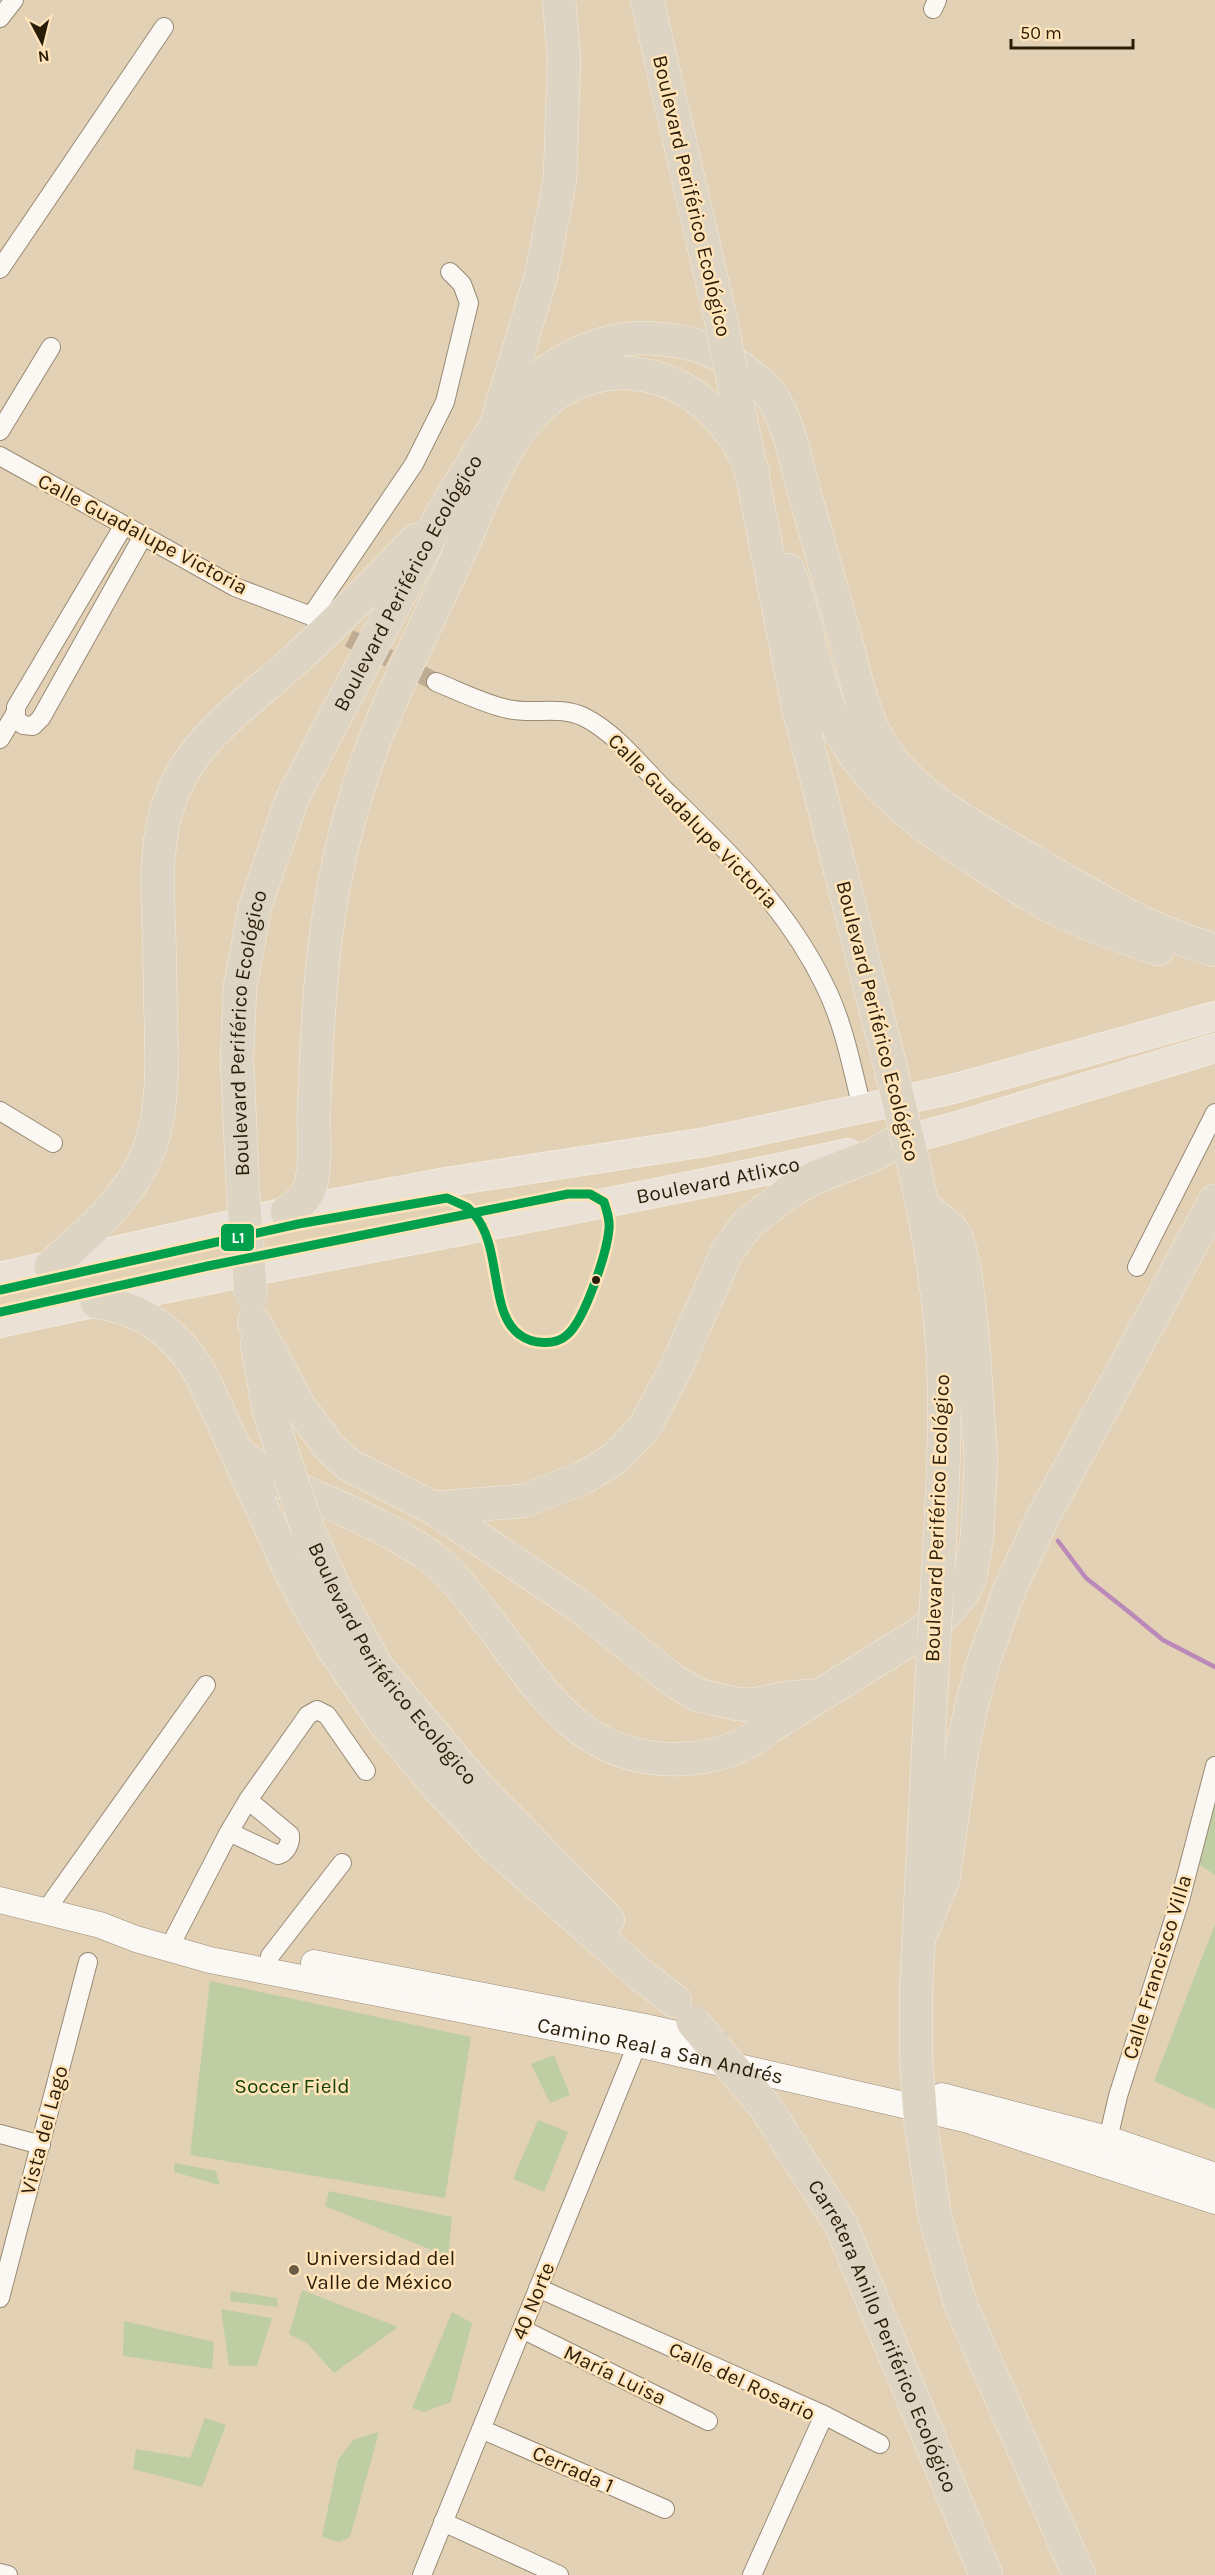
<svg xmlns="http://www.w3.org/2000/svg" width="1215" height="2575" font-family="Karla,sans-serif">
	<rect width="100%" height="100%" fill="#e3d1b5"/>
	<path fill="#bfcda3" d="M1215,1766V1875L1190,1858Z
		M1215,1924V2109L1154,2081Z
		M210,1981L471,2037L445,2198L190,2155Z
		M554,2055L570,2095L550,2103L531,2064Z
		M538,2120L568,2132L544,2192L513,2179Z
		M175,2163L216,2171L220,2185L174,2172Z
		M329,2191L452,2217L448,2257L325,2206Z
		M302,2290L398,2327L334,2373L307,2343L289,2334Z
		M231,2291L277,2298L278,2307L230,2301Z
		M221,2309L272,2318L257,2366H229Z
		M452,2312L472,2323L451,2402L424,2412L412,2408Z
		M124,2321L214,2342L212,2369L123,2356Z
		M205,2418L226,2425L202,2487L133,2469L136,2449L190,2458Z
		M379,2432L350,2537L339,2542L322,2537L338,2460L353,2440Z"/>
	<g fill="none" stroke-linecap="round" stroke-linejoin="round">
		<path stroke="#ba88b9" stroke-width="4.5" d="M1058,1541L1086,1578L1129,1612L1163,1640L1215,1667"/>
		<path stroke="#bead93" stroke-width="18" stroke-dasharray="18 9" stroke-linecap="butt" d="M325,626L436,682"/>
		<defs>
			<path id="street" d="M933,9L937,0
				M0,18L14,0
				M0,269L164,27
				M0,431L51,347
				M0,456L235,587L311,616L319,622
				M124,525L16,707V719L23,725L33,726L41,718L143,536
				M311,616L414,464L445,402L469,303L462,284L450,272
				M436,682C459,691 484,704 508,709C534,715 560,705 584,717C616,733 641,766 665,790C727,850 787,907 825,986C844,1024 852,1068 862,1108
				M0,739L15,714
				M0,1111L53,1143
				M1137,1267L1215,1113
				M229,1832L278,1855C286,1853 291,1843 290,1835L248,1800
				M42,1911L51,1903L206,1685
				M169,1948L229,1832L248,1800L308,1715L317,1710L327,1715L366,1771
				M270,1956L342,1863
				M0,2134L41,2145
				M1111,2150L1108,2139L1118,2096L1180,1900L1215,1766
				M538,2288L824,2415L880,2444
				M0,2298L88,1962
				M522,2329L708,2421
				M481,2429L665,2509
				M443,2522L559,2575
				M0,2573L8,2575
				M422,2575L641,2035
				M752,2575L824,2415"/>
			<g id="secondary">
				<path id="s1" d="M0,1900L100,1925L136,1939L210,1960L638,2044L965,2119L1215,2201"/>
				<path d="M314,1963L645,2027L716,2043"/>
				<path d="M942,2096L1108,2139L1215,2176"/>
			</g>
			<g id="primary">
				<path d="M887,1145L957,1126L1215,1048"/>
				<path d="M0,1277L287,1212L446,1182L706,1142L949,1090L1215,1016"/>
				<path id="s2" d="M0,1323C282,1261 566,1215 848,1153"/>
			</g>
			<g id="highway">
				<path d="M647,0L721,320"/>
				<path d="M731,370L798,706L888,1057"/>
				<path d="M505,413C537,370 591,337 647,338C687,340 709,346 742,369C751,376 763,384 770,394C787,418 794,452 801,480C816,534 831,587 846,641C855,675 862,712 880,743C913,798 978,829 1032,861C1090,895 1149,932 1215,950"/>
				<path d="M788,570C807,618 812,671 833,717C864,784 918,824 979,862C1003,877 1027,894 1052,907C1086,924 1122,937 1158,949"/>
				<path d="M909,1145C925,1210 937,1275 942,1342C948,1425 941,1509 937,1592"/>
				<path id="s3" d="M243,1191L237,1060L240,987L255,907L292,799L443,512L496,425L541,276L560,180L564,57L559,0"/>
				<path d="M287,1212C298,1205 308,1196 311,1183C317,1160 313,1133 314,1109C316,1056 318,1004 324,951C332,880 349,809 374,742C398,679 430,618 458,556C481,505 500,443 543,404C571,379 612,367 649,376C698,387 734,426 753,472"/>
				<path d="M51,1266C79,1241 109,1216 130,1185C165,1136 162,1081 161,1024C160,993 160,963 159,933C157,884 154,836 174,790C198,734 250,701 294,661C336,623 377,581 416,540"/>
				<path d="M97,1302C145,1309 179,1335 203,1378L291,1572L312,1612L335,1651L384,1722L438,1787L493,1845L640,1974L675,2001"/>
				<path d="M254,1322L301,1409L330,1448L349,1465L433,1508L523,1501L583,1478L614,1459L644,1428L675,1370L727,1252L748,1223L792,1190L814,1178L873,1155L894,1143"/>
				<path d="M257,1344L269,1411L289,1473"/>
				<path d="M236,1450C260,1474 287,1485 318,1498C356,1515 396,1532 431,1557C450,1571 465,1591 480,1610C538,1683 576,1763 681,1759C714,1758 744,1749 769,1727L922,1632L948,1611L964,1591L970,1578L977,1538L981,1460L973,1342L965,1271L957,1238L951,1229L924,1207"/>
				<path d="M433,1508L578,1605L674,1681L698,1695L737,1704L752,1705L786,1698L808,1696"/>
				<path id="s4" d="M308,1530L339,1598L376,1666L476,1785L608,1920"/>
				<path d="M918,1941L943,1880L962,1750L971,1708L982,1666L1010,1588L1043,1517L1215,1201"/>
				<path d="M916,2060V1991L934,1637"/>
				<path id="s5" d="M764,2105L841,2225L986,2575"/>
				<path d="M921,2126L935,2217L961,2306L1079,2575"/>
			</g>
		</defs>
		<use href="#street" stroke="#988a74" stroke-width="20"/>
		<use href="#secondary" stroke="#988a74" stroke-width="27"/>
		<use href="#primary" stroke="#f2eade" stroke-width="30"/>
		<use href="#highway" stroke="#f2eade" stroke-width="34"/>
		<use href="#street" stroke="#fbf8f4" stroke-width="18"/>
		<use href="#secondary" stroke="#fbf8f4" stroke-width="26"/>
		<use href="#primary" stroke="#eae2d6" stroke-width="28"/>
		<use href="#highway" stroke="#ded4c3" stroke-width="33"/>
		<defs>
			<path id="highway-bridge" d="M721,320L731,370
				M888,1057L909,1145
				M243,1191L251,1295
				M289,1473L308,1530
				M934,1637L937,1592
				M693,2022L764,2105
				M916,2060L921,2126"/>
		</defs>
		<use href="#highway-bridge" stroke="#f2eade" stroke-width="34" stroke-linecap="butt"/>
		<use href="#highway-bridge" stroke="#ded4c3" stroke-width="33"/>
		<defs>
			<path id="bus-1" d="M568,1194H590L604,1202C607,1211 610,1220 609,1229C607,1252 585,1320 567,1335C555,1346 532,1344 520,1335C488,1313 503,1245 473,1213Z
				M0,1290L298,1224L447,1198L467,1207L473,1213
				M0,1312L208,1266L473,1213"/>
		</defs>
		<use href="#bus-1" stroke="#ffe4ba" stroke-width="14"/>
		<use href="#bus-1" stroke="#029f4d" stroke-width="9"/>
	</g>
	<circle fill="#2b1e09" stroke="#ffe4ba" stroke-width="2" cx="596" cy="1280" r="5"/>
	<circle fill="#6b5d45" stroke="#ffe4ba" stroke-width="2" cx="294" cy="2270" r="6"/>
	<g text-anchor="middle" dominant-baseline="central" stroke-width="5" stroke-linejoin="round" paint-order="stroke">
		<g font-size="21" fill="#2b1e09" stroke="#ffe4ba">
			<text transform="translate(692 196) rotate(77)">Boulevard Periférico Ecológico</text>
			<text transform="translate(143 534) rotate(28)">Calle Guadalupe Victoria</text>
			<text stroke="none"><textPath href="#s3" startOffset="645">Boulevard Periférico Ecológico</textPath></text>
			<text transform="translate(693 821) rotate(46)">Calle Guadalupe Victoria</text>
			<text transform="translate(878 1021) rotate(76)">Boulevard Periférico Ecológico</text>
			<text stroke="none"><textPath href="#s3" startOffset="159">Boulevard Periférico Ecológico</textPath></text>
			<text stroke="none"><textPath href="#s2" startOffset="732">Boulevard Atlixco</textPath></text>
			<text transform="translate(937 1518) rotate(-88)">Boulevard Periférico Ecológico</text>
			<text stroke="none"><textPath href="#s4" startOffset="159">Boulevard Periférico Ecológico</textPath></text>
			<text transform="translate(1157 1967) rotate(-73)">Calle Francisco Villa</text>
			<text stroke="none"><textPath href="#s1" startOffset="678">Camino Real a San Andrés</textPath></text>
			<text transform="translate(44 2130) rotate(-75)">Vista del Lago</text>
			<text transform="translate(533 2301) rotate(-68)">40 Norte</text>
			<text stroke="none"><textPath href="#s5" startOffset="261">Carretera Anillo Periférico Ecológico</textPath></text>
			<text transform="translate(615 2375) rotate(26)">María Luisa</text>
			<text transform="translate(742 2381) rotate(25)">Calle del Rosario</text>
			<text transform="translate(573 2469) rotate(24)">Cerrada 1</text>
		</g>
		<g font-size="21" fill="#174304" stroke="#ffe4ba">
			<text x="292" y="2086">Soccer Field</text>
		</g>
		<g font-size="21" fill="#2b1e09" stroke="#ffe4ba" text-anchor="start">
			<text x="306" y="2258">Universidad del<tspan x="306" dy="24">Valle de México</tspan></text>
		</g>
	</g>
	<rect stroke="#ffe4ba" stroke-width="2" x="220" y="1223" width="35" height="29" rx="6" fill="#029f4d"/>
	<g font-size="16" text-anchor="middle" font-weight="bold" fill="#fff">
		<text x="238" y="1243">L1</text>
	</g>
	<g transform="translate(42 42) rotate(173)" stroke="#ffe4ba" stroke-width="4.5" paint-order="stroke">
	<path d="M0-4.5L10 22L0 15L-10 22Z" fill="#2b1e09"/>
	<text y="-9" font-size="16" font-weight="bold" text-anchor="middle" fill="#2b1e09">N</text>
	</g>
	<path d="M1011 39v9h122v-9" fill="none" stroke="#2b1e09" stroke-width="3"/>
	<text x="1020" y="39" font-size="18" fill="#2b1e09" stroke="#ffe4ba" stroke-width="4.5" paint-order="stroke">50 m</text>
</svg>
